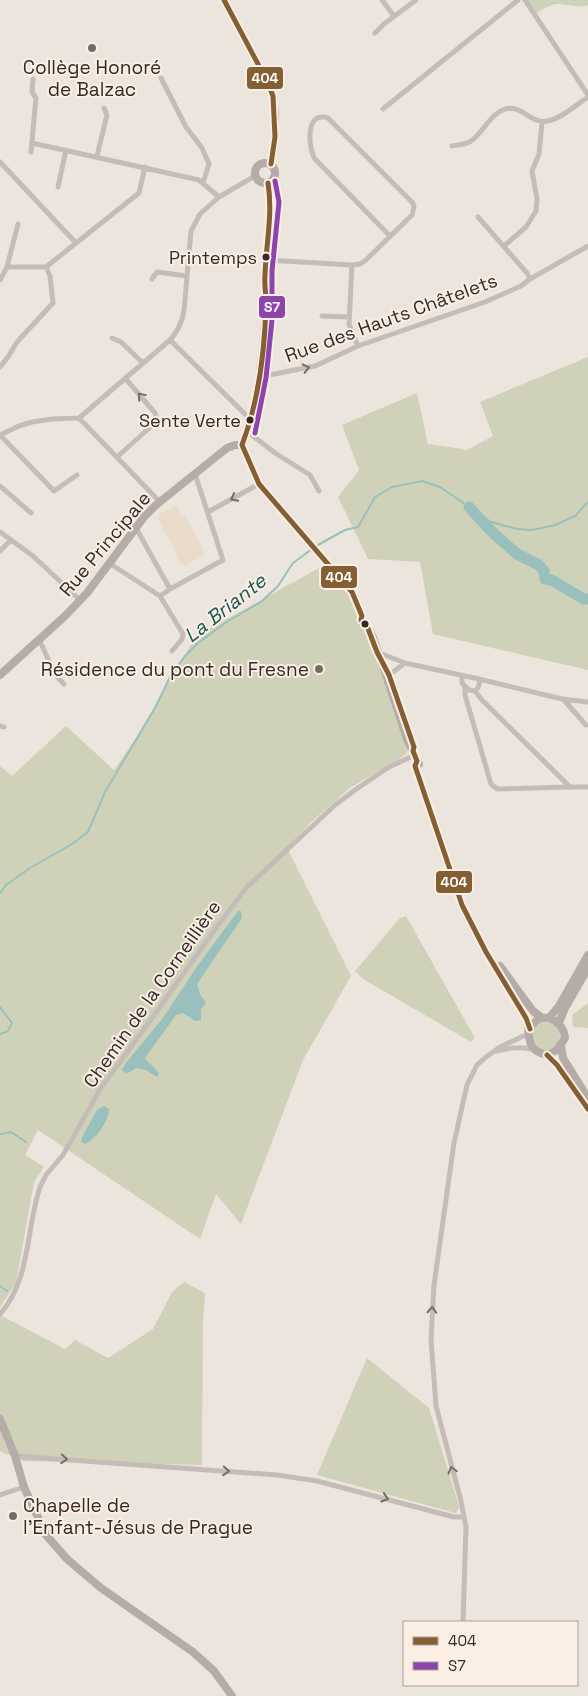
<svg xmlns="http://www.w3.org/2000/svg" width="588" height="1696" font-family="'Space Grotesk',sans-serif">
	<rect width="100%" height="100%" fill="#ece5de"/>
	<path fill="#cfd2b8" d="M525,0H588V5C579,9 566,3 556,4C549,5 541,11 534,14Z
		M588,357V670L433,634L420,562L368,559L338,497L359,470L342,425L417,393L428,444L463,449L465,451L493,436L480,402Z
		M328,563L351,597L389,692L409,748L406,754L399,759L350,788L308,825L287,848L351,976L303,1060L241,1224L216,1194L200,1239L38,1130L25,1155L44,1167L34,1182L16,1283L0,1307V766L12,776L66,726L114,770L134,741L196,636Z
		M406,916L475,1038L471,1042L363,979L355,971L400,918Z
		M588,1003V1028L573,1027L572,1015Z
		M532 1036a14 14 0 1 1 28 0a14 14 0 1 1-28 0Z
		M184,1282L205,1293L203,1322L202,1465L22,1461L0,1451V1315L65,1349L75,1340L108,1358L153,1329L172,1292Z
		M367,1358L429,1408L459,1506L458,1510L455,1513L317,1475Z"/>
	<path fill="#ebdbcc" d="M178,505L180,514L186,517L205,552L203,556L185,565L180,564L168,536L167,537L158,519L160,513Z"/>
	<path fill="#99c0bc" d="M238,911H241L242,918L197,984L201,996L206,1002L201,1009V1020L195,1021L183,1013L176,1015L145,1058C149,1064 156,1068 159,1074L157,1077L146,1070L136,1068L130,1072L125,1073L122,1070L125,1064L163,1018L196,968Z
		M104,1106L109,1109C109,1121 96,1139 85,1144L81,1142L82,1137L97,1110Z"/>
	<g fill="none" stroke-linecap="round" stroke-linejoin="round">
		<path stroke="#99c0bc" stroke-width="2" d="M316,546L345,530L358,527L375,497L392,487L422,481L440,487L491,522L517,529L532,530L555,525L575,516L588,502
			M0,893L6,885L30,868L72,844L88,832L105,792L155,708L171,675L185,656L198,643L228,621L261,602L278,586L293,563L312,549
			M0,1007L12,1023L8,1031L0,1034
			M0,1134L11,1132L26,1142
			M0,1286L7,1291"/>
		<path stroke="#99c0bc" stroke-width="11" d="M469,507L492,532L517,554L539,565L544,571L545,579L551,580L584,599H588"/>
		<path stroke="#c5bcb7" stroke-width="5" d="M382,0L394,16
			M525,0L588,95
			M375,33L384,24L416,0
			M161,78L186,127L202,148L209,164L203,183
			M383,109L518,0
			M32,143L199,180L219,197
			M452,146C457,145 466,145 471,141C483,133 490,114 505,109C522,104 531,125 548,121C562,118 576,105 588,97
			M31,152L36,98L32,92L33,79
			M97,156L107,115L104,108
			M0,162L76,243
			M58,187L66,150
			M478,217L527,273L530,279
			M504,246L526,227L536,211L537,199L532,171L539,154L542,122
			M267,260L352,265L349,324L358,346
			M352,265L360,264L366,260L412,215L414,207L413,203L328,118C305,110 308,148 315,159L390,236
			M7,267L18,224
			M152,279L157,272L187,276
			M0,280L7,267H46
			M322,316L350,317
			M112,338L121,342L143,363
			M170,340L250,419
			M0,367L8,357L17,342L53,303L50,276L46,267L139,193L145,167
			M259,377L315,366L358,346L485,302L521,286L530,279L588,246
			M79,418L160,502
			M248,432L275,453L310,475L319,491
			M0,435L19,426L32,422L52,419L79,418L170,340C178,331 182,323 184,311L191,231L200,214L219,197L255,176
			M0,435L54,491L77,475
			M117,457L156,422L157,419L155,413L125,378
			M0,486L31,513
			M208,512L259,484
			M136,528L170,589
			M0,532L33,556L80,600
			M0,551L11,540
			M109,563L160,596L170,589L223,560L195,474
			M160,596L183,634L182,639L172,651
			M39,640C48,655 50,672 64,684
			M377,652L405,663L479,679C480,685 479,687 475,691L469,690L462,683V677
			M389,675L405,663
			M479,679L562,699L588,702
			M465,687V695L491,784L497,789L570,787
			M475,691L482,700L570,787H588
			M563,699L586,725
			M0,726L4,727
			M497,1051C510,1048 522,1046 535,1050
			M0,1314C31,1279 26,1229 40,1187L46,1175L63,1155L101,1088L150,1021L216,928L247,887L335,805L355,790L389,767L415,755
			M15,1456L277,1475L317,1481L454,1517H464
			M0,1495L24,1487
			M463,1622L466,1527L461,1501L436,1406L431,1339L434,1285L454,1143L467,1085L477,1065L486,1057L500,1047L528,1034"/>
		<path stroke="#b5aca8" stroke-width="8" d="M224,0L267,81L273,96L275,113V137L271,164
			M255 173a10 10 0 1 1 20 0a10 10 0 1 1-20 0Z
			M242,445C259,405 264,345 266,302C266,291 264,281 265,271C268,241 274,212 268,183
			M242,445L259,484L352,592L362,616L361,620
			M363,624C376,632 377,659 387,673
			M384,669L407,739L419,764
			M0,675L65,616L87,593L144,517L156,505L227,448L235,445H242
			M417,761L415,766L462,905L486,952L526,1018C532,1035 523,1049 547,1055L557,1050L565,1038C563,1018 539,1009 530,1029
			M500,966L533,1011L542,1018
			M549,1018L559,1006L588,955
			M559,1023L565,1008L588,968
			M561,1045L563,1058L588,1098
			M547,1055L557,1065L588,1109
			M0,1419L15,1456L24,1487L46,1535L67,1559L101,1588L193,1652L214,1671L232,1696"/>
		<defs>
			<path id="bus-1" d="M224,0L267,81L273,96L275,137L271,164
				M242,445L259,484L352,592L362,616L361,620L367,626L377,652L389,675L414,747L413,751L417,761L415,766L462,905L486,952L526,1018L530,1029
				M242,445C259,400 265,350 266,302C266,293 264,284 265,275C266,244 273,214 268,183
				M547,1055L557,1065L588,1109"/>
			<path id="bus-2" d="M255,433L266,378L272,320V271L279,202L275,181"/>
		</defs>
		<use href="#bus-1" stroke="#faeee5" stroke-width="9"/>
		<use href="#bus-2" stroke="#faeee5" stroke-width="9"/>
		<use href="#bus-1" stroke="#845f34" stroke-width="5"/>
		<use href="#bus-2" stroke="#8e44ad" stroke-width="5"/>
	</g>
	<defs><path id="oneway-chevron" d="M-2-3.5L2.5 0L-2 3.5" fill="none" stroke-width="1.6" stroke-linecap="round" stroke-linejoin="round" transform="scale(1.25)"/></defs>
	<g stroke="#766b67">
		<use href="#oneway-chevron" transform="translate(306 368) rotate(-13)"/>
		<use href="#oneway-chevron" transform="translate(141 396) rotate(-130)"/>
		<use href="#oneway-chevron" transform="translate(234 498) rotate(152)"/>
		<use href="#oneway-chevron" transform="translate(432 1310) rotate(-87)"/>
		<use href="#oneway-chevron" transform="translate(64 1459) rotate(4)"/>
		<use href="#oneway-chevron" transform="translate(452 1470) rotate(-106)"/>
		<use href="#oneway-chevron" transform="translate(226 1471) rotate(4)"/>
		<use href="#oneway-chevron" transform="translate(385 1498) rotate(16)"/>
	</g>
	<g fill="#756b66" stroke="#faeee5" stroke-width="2">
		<circle cx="92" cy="48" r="5"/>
		<circle cx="319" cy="669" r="5"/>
		<circle cx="13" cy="1516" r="5"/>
	</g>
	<g fill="#352926" stroke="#faeee5" stroke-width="2">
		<circle cx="266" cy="257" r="4.5"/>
		<circle cx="250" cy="420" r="4.5"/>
		<circle cx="365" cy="624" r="4.5"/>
	</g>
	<g text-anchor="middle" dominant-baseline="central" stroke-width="4" stroke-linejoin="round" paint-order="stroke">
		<g font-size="18" fill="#352926" stroke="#faeee5" text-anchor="end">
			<text x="257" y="257">Printemps</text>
			<text x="241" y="420">Sente Verte</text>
		</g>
		<g font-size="19" fill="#352926" stroke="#faeee5">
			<text x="92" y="67">Collège Honoré<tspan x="92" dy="22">de Balzac</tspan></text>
			<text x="309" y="669" text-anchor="end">Résidence du pont du Fresne</text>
			<text x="23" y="1505" text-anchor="start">Chapelle de<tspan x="23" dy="22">l'Enfant-Jésus de Prague</tspan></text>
		</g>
		<g font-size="19" fill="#352926" stroke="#faeee5">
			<text transform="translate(391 318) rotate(-20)">Rue des Hauts Châtelets</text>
			<text transform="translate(105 544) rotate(-50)">Rue Principale</text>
			<text transform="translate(152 994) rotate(-55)">Chemin de la Corneillière</text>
		</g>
		<g font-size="20" font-style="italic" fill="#1a5857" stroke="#faeee5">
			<text transform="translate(225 608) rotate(-38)">La Briante</text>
		</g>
	</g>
	<g stroke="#faeee5" stroke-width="2">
		<rect x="246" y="66" width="38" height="24" rx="5" fill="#845f34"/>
		<rect x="258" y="295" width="28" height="24" rx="5" fill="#8e44ad"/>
		<rect x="320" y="565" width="38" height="24" rx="5" fill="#845f34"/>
		<rect x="435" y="870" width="38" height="24" rx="5" fill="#845f34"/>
	</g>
	<g font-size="14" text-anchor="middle" font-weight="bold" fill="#fff">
		<text x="265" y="83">404</text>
		<text x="272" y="312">S7</text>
		<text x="339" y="582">404</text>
		<text x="454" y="887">404</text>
	</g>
	<rect x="403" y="1621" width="175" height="65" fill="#faeee5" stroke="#ab9f99"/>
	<rect x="413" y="1637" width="25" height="8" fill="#845f34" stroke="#ab9f99"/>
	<text x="448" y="1646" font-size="15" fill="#352926">404</text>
	<rect x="413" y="1662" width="25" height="8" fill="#8e44ad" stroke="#ab9f99"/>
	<text x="448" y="1671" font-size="15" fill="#352926">S7</text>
</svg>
